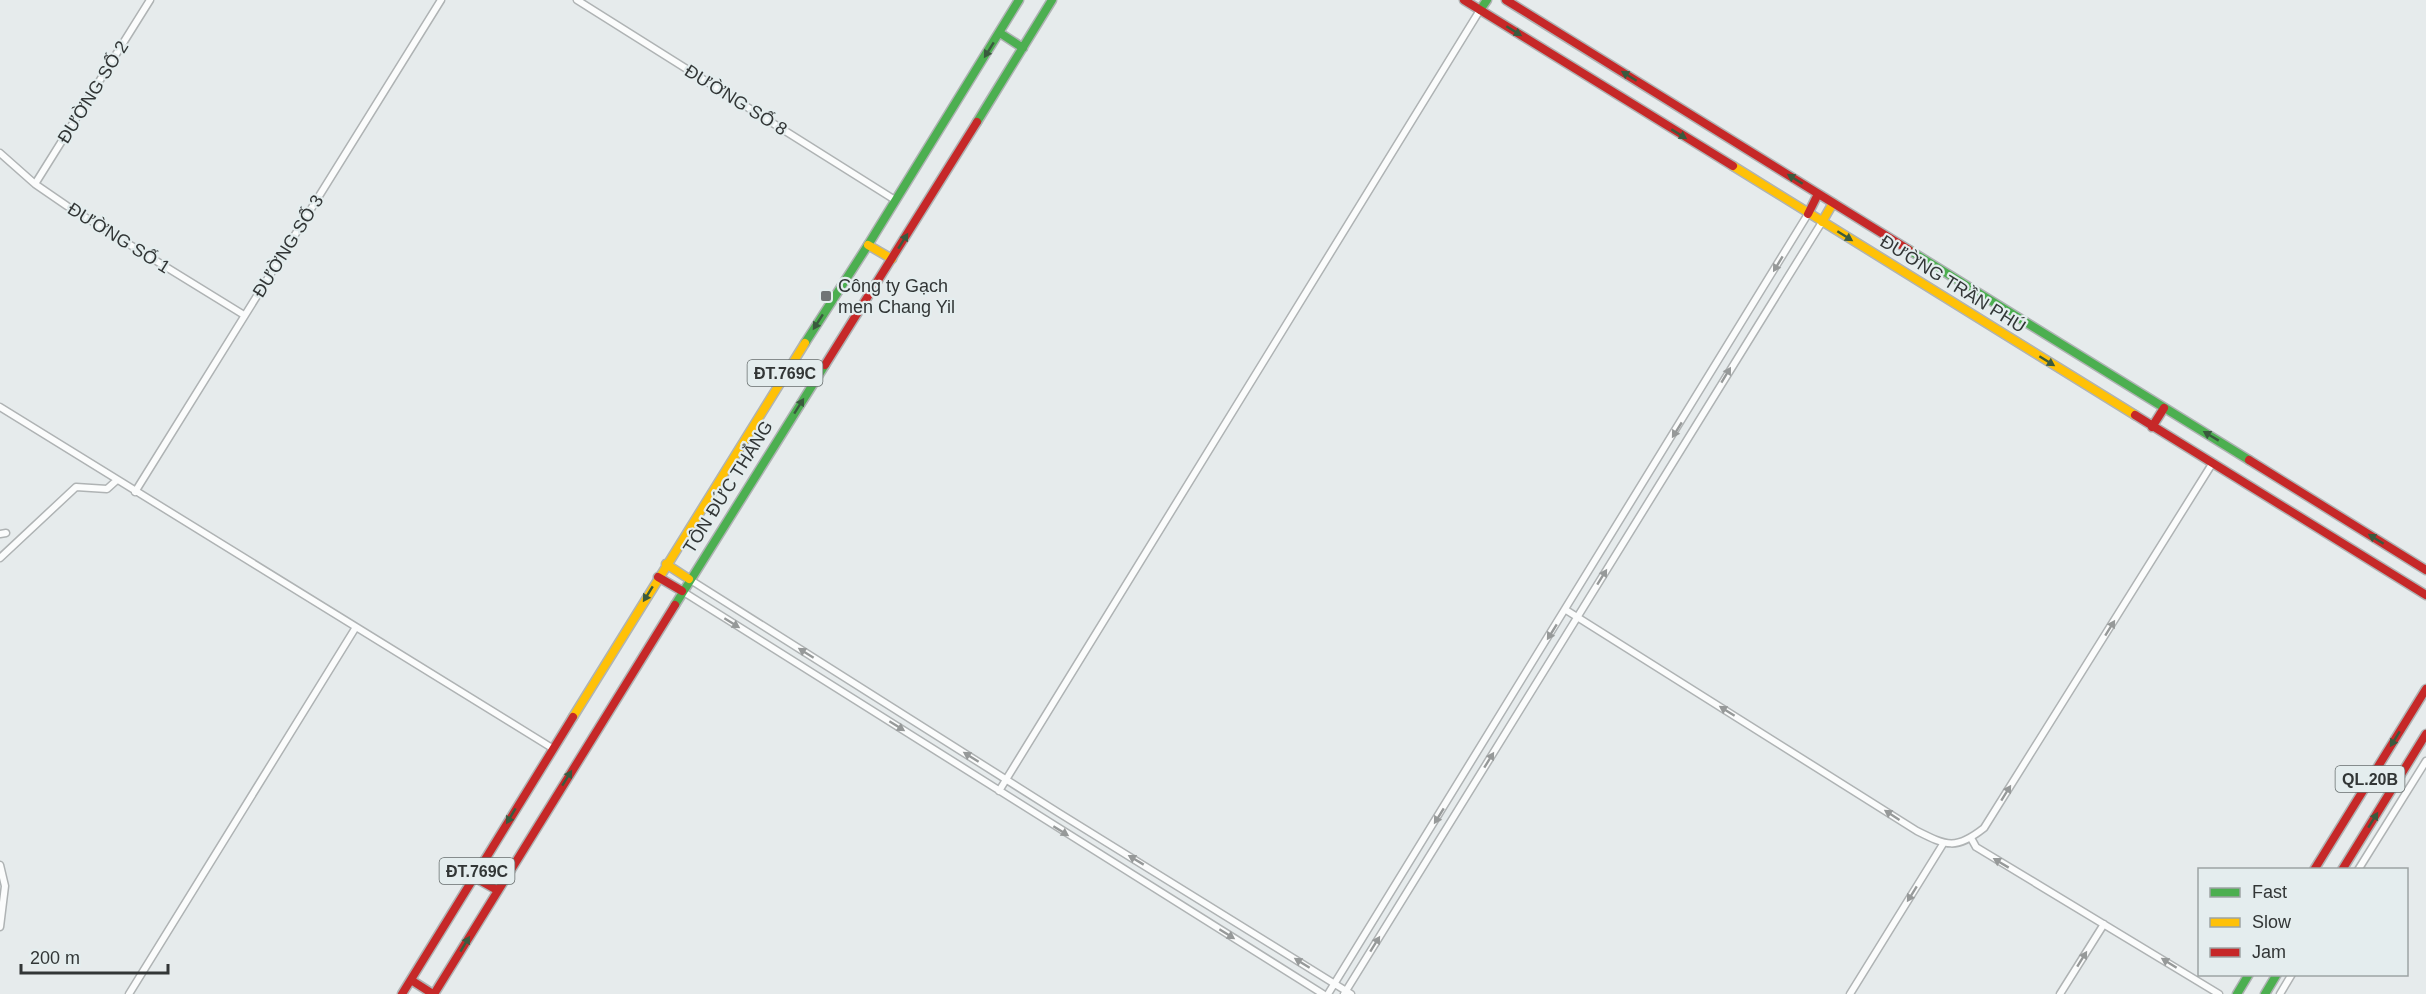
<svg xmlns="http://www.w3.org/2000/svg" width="2426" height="994" font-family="Arial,sans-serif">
	<rect width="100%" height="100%" fill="#e6ebec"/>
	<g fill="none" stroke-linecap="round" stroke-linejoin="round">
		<defs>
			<path id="street" d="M577,0L895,200
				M0,153L35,184L67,206L244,315
				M35,184L150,0
				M0,407L552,748
				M135,492L441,0
				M0,534L6,533
				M0,558L76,487L107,489L117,480
				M689,579L1059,813L1351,994
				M682,591L1323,994
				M1566,610L1917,831C1947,846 1956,850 1984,828L2212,464
				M999,791L1480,10
				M1971,838L1976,847L2219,994
				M0,865L5,886L0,927
				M2358,870L2426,761
				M129,994L356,627
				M1328,994L1808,214
				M1344,994L1822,222
				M1850,994L1943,844
				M2060,994L2104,924
				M2280,994L2292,974"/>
			<path id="fast" d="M1480,10L1487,0
				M1000,33L1023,48
				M977,122L1052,0
				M1909,250L2249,460
				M805,343L868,245L1019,0
				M675,605L825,365
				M2237,994L2249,974
				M2265,994L2277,974"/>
			<path id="slow" d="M1733,166L2135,415
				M1822,222L1833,203
				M868,245L892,259
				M666,564L689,579
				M573,717L805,343"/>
			<path id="jam" d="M1464,0L1733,166
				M1506,0L1909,250
				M1808,214L1818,194
				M825,365L977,122
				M2135,415L2426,595
				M2152,427L2164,408
				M2249,460L2426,570
				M658,577L682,591
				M2314,870L2426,689
				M2342,870L2426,734
				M474,877L497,890
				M411,980L433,994
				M402,994L573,717
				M434,994L675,605"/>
		</defs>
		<use href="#street" stroke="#afb3b4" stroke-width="9"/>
		<use href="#fast" stroke="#afb3b4" stroke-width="11"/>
		<use href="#slow" stroke="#afb3b4" stroke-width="11"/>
		<use href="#jam" stroke="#afb3b4" stroke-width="11"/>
		<use href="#street" stroke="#fbfcfc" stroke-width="6"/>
		<use href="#fast" stroke="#4caf50" stroke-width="8"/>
		<use href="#slow" stroke="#ffc107" stroke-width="8"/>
		<use href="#jam" stroke="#c62828" stroke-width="8"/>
	</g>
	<defs><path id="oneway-solid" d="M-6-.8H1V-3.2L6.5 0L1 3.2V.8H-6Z" transform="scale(1.5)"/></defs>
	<g fill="#3a5a3e">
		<use href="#oneway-solid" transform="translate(1514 31) rotate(32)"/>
		<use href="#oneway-solid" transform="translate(989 50) rotate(122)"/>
		<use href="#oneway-solid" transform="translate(1629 76) rotate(-148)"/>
		<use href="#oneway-solid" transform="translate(1679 134) rotate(32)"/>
		<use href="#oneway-solid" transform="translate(1795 179) rotate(-148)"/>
		<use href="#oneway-solid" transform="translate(1845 236) rotate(32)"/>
		<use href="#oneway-solid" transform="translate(903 241) rotate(-58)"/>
		<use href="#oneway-solid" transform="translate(818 322) rotate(123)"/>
		<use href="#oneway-solid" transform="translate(2047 361) rotate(32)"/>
		<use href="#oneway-solid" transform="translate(799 406) rotate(-58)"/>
		<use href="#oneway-solid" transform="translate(2211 436) rotate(-149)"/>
		<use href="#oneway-solid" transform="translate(2376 539) rotate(-148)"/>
		<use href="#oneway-solid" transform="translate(648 594) rotate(122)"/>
		<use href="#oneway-solid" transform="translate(2395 739) rotate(122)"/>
		<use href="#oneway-solid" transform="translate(567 778) rotate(-58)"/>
		<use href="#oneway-solid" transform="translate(511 816) rotate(121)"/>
		<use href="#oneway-solid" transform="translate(2373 820) rotate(-58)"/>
		<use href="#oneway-solid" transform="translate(465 944) rotate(-59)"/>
	</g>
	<g fill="#969999">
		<use href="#oneway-solid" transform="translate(1778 264) rotate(121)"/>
		<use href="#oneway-solid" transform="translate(1726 375) rotate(-59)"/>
		<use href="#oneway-solid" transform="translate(1677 430) rotate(122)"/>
		<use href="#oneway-solid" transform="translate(1602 577) rotate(-58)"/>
		<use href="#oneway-solid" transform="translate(732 623) rotate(32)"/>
		<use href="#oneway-solid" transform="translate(2110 628) rotate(-58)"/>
		<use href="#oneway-solid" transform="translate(1552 632) rotate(122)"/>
		<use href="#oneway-solid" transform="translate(806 653) rotate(-148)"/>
		<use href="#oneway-solid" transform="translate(1727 711) rotate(-148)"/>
		<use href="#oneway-solid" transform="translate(897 726) rotate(32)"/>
		<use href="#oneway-solid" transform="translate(971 757) rotate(-148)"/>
		<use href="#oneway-solid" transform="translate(1489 760) rotate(-58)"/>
		<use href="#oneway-solid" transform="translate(2006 793) rotate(-58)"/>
		<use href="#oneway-solid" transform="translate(1892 815) rotate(-147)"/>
		<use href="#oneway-solid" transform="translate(1439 816) rotate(122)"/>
		<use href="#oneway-solid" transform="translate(1061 831) rotate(32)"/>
		<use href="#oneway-solid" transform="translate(1136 860) rotate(-149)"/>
		<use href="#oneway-solid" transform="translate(2001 863) rotate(-149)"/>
		<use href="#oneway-solid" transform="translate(1912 894) rotate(122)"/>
		<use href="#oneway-solid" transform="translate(1227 934) rotate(32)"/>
		<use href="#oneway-solid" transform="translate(1375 944) rotate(-58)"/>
		<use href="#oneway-solid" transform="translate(2082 959) rotate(-58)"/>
		<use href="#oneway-solid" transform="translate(1302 963) rotate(-148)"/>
		<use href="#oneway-solid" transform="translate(2169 963) rotate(-148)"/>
	</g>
	<rect fill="#717576" stroke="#e4edee" stroke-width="2" x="820" y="290" width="12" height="12" rx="3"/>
	<g text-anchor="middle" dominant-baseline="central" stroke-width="4.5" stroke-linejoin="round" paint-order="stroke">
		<g fill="#e4edee" stroke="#676d6d" stroke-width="1.5">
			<rect x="747.5" y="360" width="75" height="26" rx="4.5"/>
			<rect x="2335.5" y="766" width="69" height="26" rx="4.5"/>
			<rect x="439.5" y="858" width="75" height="26" rx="4.5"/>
		</g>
		<g font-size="16" font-weight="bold" fill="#323636">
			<text x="785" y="373">ĐT.769C</text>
			<text x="2370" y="779">QL.20B</text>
			<text x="477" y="871">ĐT.769C</text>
		</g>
		<g font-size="18" fill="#323636" stroke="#e4edee">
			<text transform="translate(93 92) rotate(-58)">ĐƯỜNG SỐ 2</text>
			<text transform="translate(736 100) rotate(32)">ĐƯỜNG SỐ 8</text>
			<text transform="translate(119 238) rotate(32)">ĐƯỜNG SỐ 1</text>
			<text transform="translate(288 246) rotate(-58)">ĐƯỜNG SỐ 3</text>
			<text transform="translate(1953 284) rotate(32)">ĐƯỜNG TRẦN PHÚ</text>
			<text transform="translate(728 487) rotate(-58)">TÔN ĐỨC THẮNG</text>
		</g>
		<g font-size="18" fill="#323636" stroke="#e4edee" text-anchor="start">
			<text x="838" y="286">Công ty Gạch<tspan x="838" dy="21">men Chang Yil</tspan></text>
		</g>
	</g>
	<rect x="2198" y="868" width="210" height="108" fill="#e4edee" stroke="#9da4a4" stroke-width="1.5"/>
	<rect x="2210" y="888" width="30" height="9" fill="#4caf50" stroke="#9da4a4" stroke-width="1.5"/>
	<text x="2252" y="898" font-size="18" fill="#323636">Fast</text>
	<rect x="2210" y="918" width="30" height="9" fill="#ffc107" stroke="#9da4a4" stroke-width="1.5"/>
	<text x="2252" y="928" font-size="18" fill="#323636">Slow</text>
	<rect x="2210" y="948" width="30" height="9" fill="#c62828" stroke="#9da4a4" stroke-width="1.5"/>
	<text x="2252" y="958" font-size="18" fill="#323636">Jam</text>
	<path d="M21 964v9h147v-9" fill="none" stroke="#323636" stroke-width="3"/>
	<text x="30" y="964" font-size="18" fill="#323636" stroke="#e4edee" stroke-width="4.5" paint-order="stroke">200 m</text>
</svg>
